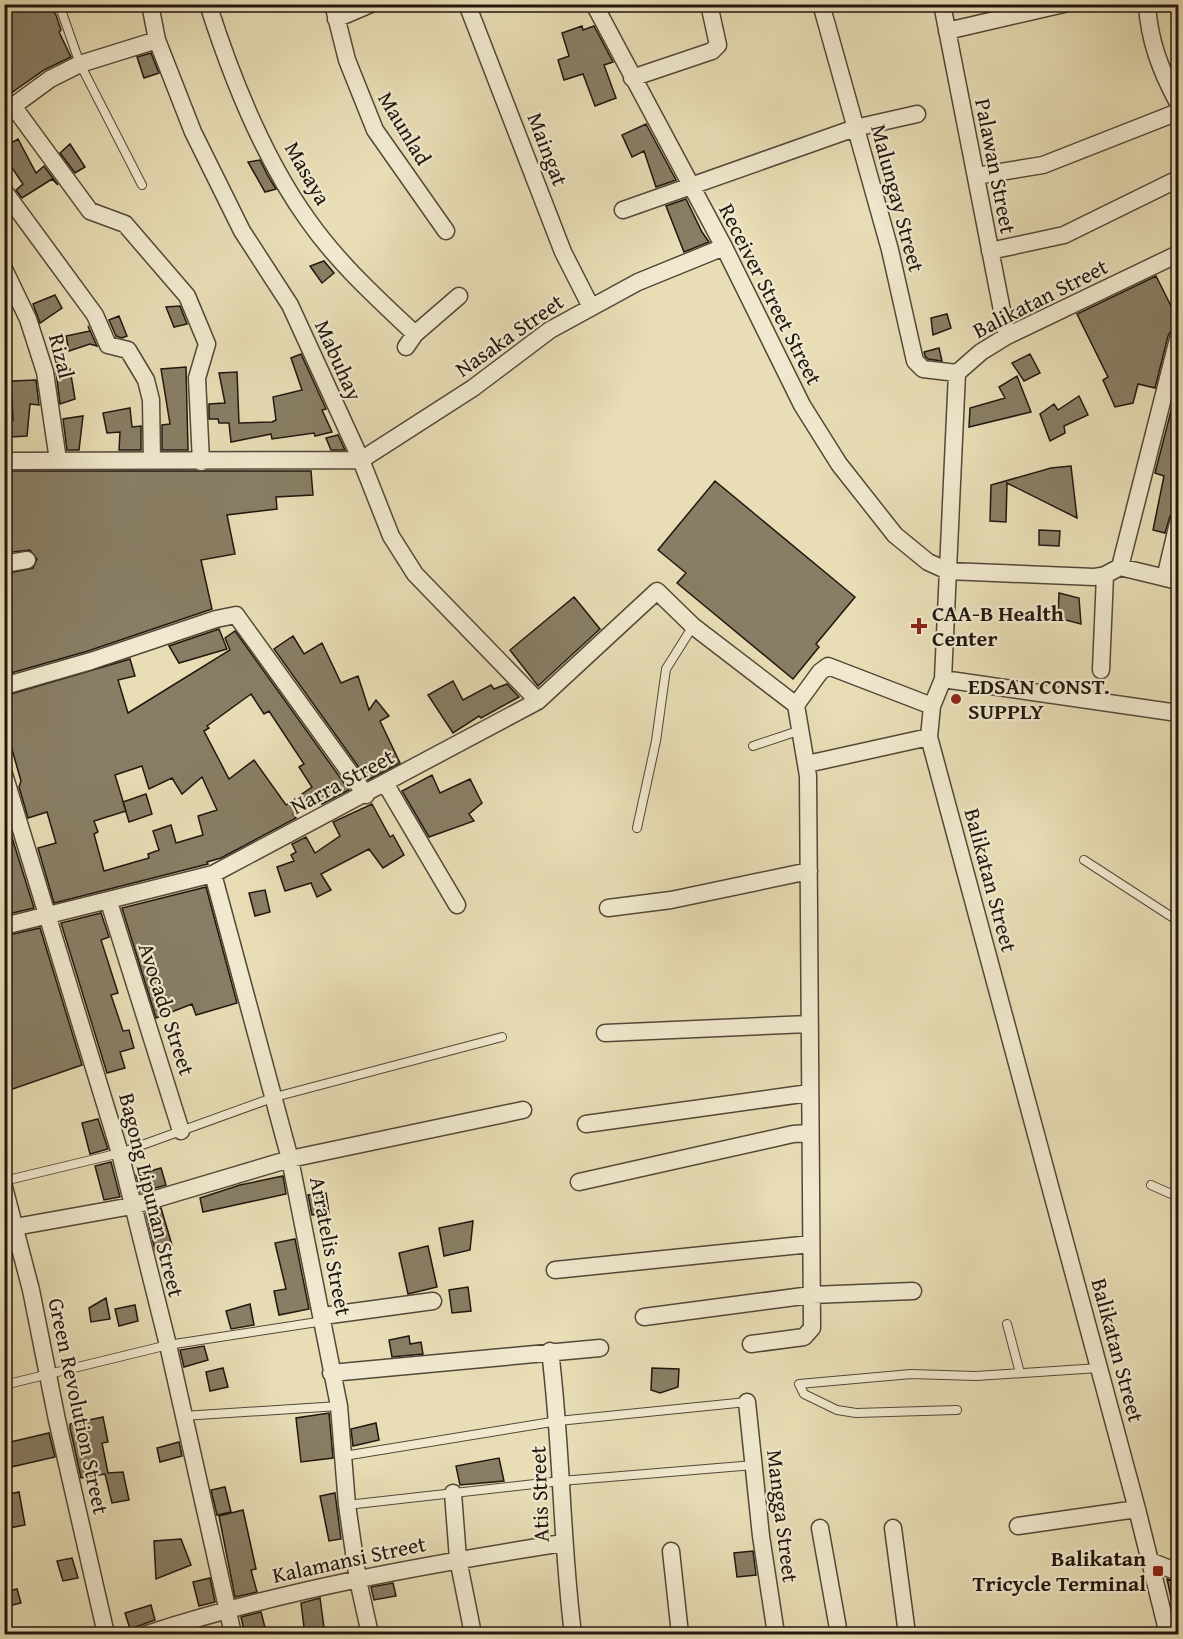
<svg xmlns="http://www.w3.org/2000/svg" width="1183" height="1639" font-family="'Gentium Book Plus',serif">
	<rect width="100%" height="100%" fill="#e8ddb5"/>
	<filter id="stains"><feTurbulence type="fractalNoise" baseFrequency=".00333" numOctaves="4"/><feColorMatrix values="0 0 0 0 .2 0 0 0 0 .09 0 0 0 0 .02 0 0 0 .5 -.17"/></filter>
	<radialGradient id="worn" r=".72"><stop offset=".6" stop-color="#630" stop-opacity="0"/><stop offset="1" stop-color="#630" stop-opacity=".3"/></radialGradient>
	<path fill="#887e65" stroke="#20170f" stroke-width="1.5" fill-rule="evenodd" d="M4,4H49L56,15L61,30L59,32L71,57L44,70L4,98Z
		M582,26L583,30L594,26L613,62L604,65L616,98L595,106L583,74L564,80L558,60L569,56L562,33Z
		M151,53L159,73L144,78L137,57Z
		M646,124L676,180L656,187L644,151L632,157L622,135Z
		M18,139L36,173L44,166L58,185L52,179L22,198L16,190L23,184L4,156V147Z
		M70,144L85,167L75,173L60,153Z
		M260,160L268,176L276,189L265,192L248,162Z
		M686,199L702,232L709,242L684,252L666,206Z
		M324,261L334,273L322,283L310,266Z
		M1156,276L1179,322V329L1171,331L1168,336L1155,388L1138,384L1133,403L1115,407L1103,380L1108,377L1077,314Z
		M55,295L62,308L40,323L33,304Z
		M180,306L187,324L174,327L166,307Z
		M947,314L951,328L933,335L931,318Z
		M119,316L127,336L122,338L116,336L109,320Z
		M88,326L97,346L90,344L69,351L66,336L90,331Z
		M939,348L942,361L928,359L925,356L924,352Z
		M301,354L326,409L322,410L332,432L315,436L314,433L272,439L271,434L231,442L229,423H219L218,419H209V404L225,403L219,373L237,372L239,423L272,422L276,420L273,397L302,390L291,358Z
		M1030,354L1040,373L1024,381L1012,363Z
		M186,367L188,450H162V425L170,424L161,369Z
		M70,369L75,399L60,404L56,372Z
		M1017,376L1031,412L969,427L970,408L1005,398L999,387Z
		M36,380L39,405L30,404L27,436L10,437L8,420H13L11,381Z
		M1179,380V513L1170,516L1165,533L1153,530L1164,476L1155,473Z
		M1079,396L1088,415L1064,426L1065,433L1050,441L1040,414L1054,404L1058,410Z
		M130,408L132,427L141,426V450H119L120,432L107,433L103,413Z
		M83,416L79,450H67L63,419Z
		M338,435L345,450H331L326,438Z
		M1071,466L1077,518L1007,483L1006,522L990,521L991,485L1051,468Z
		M4,471H311L313,495L276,497L277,509L227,515L235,554L201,560L212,609L88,651L4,675V574L33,568L37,559L30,550L4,553Z
		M715,481L855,597L816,644L819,647L793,679L677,583L686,573L658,550Z
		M1039,530L1060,531L1059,546L1039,545Z
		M1059,593L1079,598L1081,624L1058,618Z
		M574,597L600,629L538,686L510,650Z
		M219,629L227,649L179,663L169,646Z
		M235,631L349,790L322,804L320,800L293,814L296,818L221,858L207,862L208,864L54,903L38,848L56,843L47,812L28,818L19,787L21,781L7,732L4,733V696L130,659L135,676L118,680L128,713L230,650L225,638ZM251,694L264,714L269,711L304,764L299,767L312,787L286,805L254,760L229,779L204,731L209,728L207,726ZM142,766L149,789L172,778L182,794L202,777L217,810L198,816L203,835L176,843L171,825L153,831L159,850L148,854L149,858L104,871L94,834L98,832L94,821L126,811L115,775Z
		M293,636L304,654L322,643L341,683L358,676L369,710L376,700L389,716L380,721L400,763L368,780L274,649Z
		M453,681L463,700L491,685L494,689L507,684L519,697L481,718L479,716L453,733L428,695Z
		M432,775L440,793L470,779L482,803L469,814L474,821L429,837L402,791Z
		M146,794L152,814L129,822L123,802Z
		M372,804L390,837L393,835L404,855L383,868L369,849L321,874L331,890L317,897L311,883L285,891L277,867L294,861L291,855L296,852L292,844L306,837L315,853L340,836L333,822Z
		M4,812L34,908L4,915Z
		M206,887L237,1003L196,1015L192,1004L156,1018L122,908Z
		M265,890L270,912L255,916L249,893Z
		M101,913L109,937L101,940L118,993L111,995L123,1031L129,1030L134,1048L120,1052L125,1068L107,1073L61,923Z
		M40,928L82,1065L4,1092V936Z
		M98,1119L108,1149L90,1154L82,1123Z
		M111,1162L120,1197L104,1200L95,1166Z
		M161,1168L166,1185L141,1192L136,1175Z
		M283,1176L286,1194L203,1212L200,1198L240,1185Z
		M326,1193L329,1213L312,1215L308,1195Z
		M161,1208L172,1245L155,1250L146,1213Z
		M473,1221L470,1250L444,1256L439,1228Z
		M295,1239L309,1309L279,1315L274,1291L286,1289L275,1243Z
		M428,1246L437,1287L408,1294L399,1253Z
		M468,1287L471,1311L452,1313L449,1290Z
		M106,1298L110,1319L91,1322L89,1308Z
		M250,1304L254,1325L231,1329L226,1311Z
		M135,1305L138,1321L119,1326L115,1309Z
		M409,1336L410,1344L421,1342L423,1354L392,1357L389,1340Z
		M204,1346L208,1360L184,1367L180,1350Z
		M223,1368L228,1387L210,1391L206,1372Z
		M652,1368L679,1369L678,1387L660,1393L651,1390Z
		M329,1413L333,1458L301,1462L296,1418Z
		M103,1417L108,1442L102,1443L108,1473L123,1472L129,1500L112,1503L105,1474L81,1478L70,1428V1424Z
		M376,1423L379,1440L353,1446L351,1429Z
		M49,1433L55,1457L11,1467L6,1443Z
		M179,1442L182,1456L160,1462L157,1448Z
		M499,1458L504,1481L460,1485L456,1466Z
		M225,1487L231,1512L217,1515L211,1490Z
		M19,1492L25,1525L9,1528L4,1495Z
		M335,1493L341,1539L329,1541L320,1496Z
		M243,1510L256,1569L251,1570L257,1592L235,1597L219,1516Z
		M181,1539L191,1565L156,1579L154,1541Z
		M753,1551L756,1575L737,1577L734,1553Z
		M72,1558L78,1578L63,1581L57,1561Z
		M210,1578L215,1602L199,1606L193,1582Z
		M1167,1579L1179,1582V1625L1177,1626Z
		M393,1583L396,1596L374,1600L371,1587Z
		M17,1589L21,1603L4,1607V1592Z
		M320,1598L325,1635H305L301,1603Z
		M151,1605L155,1620L130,1629L125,1613Z
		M261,1612L267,1635H245L241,1617Z"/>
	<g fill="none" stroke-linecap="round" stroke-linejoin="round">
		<defs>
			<path id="service" d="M59,4L80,64L142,185
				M753,746L798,731
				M637,828L656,741L666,669L693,626
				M1084,860L1178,921
				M4,1181L120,1153L275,1097L502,1037
				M1151,1185L1178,1197
				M1007,1324L1020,1373
				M4,1385L168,1345L324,1321
				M957,1410L856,1413L837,1410L804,1394L799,1384L911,1374L976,1376L1099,1368
				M183,1416L339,1406
				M344,1456L558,1421L747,1402
				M347,1505L561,1481L754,1465"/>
			<path id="minor" d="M150,4L157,40L193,132L242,231L290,305L361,460L391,536L415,574L538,701
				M208,4C231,76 264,159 308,220C338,263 377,298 415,334
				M333,4L347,60L375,130L446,231
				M467,4L563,252L591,307
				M594,4L724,247L802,405L839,464L895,535L928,562L948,571L1094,577L1105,575L1120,567L1178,339
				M821,4L890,250L915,361L923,369L957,373
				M942,4L1007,336
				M1147,4C1149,41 1161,71 1178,103
				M336,19L371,4
				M947,31L1064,4
				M632,78L712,51L718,45L709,4
				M13,106L90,211L125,224L187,296L207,344L197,378L201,462
				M5,112L50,79L80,64L157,40
				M976,176L1043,165L1178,112
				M4,191L95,315L108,345L128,350L146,380L151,400L152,461
				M623,210L855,128L917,114
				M990,251L1064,235L1178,179
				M4,269L28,319L45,372L58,460
				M406,347L415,334L459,296
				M4,461L361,460L473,388L550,330L638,282L724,247
				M4,564L27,560
				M1120,567L1178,581
				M1165,578L1178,523
				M1101,670L1105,575
				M943,679L1178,713
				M4,686L91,661L216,619L236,615L366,795
				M807,764L929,737
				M4,774L120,1153L168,1345L233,1634
				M385,783L457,905
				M213,874L290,1159L339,1406L347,1505L358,1580L370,1634
				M109,902L181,1131
				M608,908L671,900L809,871
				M4,926L213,874L538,701L657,591L693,626L796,705
				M605,1033L808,1024
				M586,1124L809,1093
				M579,1182L793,1134L810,1133
				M4,1187L31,1290L57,1420L106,1634
				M15,1227L132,1206L290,1159L523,1110
				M555,1270L811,1244
				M323,1316L433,1301
				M644,1317L811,1295L913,1291
				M751,1344L804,1337L812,1328L808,776L796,705L820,672L828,666L932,706
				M550,1351C562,1446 561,1540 573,1634
				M331,1373L600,1348
				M747,1402L761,1536L776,1634
				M453,1493L458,1559L473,1634
				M1018,1526L1137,1509
				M820,1528L839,1634
				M893,1528L907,1634
				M671,1551L680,1634
				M1150,1561L1178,1572
				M147,1634C282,1590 423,1565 563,1543
				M1168,1634L1137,1509L929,737L932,706L943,679L957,373L981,352L1007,336L1178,254"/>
		</defs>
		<use href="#service" stroke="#524838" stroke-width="10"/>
		<use href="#minor" stroke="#524838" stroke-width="19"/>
		<use href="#service" stroke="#f0e9cf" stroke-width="8"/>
		<use href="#minor" stroke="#f0e9cf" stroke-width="16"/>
	</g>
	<g fill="#8f2418" stroke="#f0e9cf" stroke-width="2">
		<path d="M916 617h6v6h6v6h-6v6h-6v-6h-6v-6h6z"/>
		<circle cx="956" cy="699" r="6"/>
		<rect x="1152" y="1565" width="12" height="12" rx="3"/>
	</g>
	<g text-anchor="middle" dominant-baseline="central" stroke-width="4.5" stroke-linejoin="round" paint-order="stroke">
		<g font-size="22" fill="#20170f" stroke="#f0e9cf">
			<text transform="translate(405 128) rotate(59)">Maunlad</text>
			<text transform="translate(548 149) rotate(69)">Maingat</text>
			<text transform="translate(996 166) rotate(79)">Palawan Street</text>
			<text transform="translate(308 173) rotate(60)">Masaya</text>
			<text transform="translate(898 198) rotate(75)">Malungay Street</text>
			<text transform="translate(771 294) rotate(63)">Receiver Street Street</text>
			<text transform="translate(1040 298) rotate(-27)">Balikatan Street</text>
			<text transform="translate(509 335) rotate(-35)">Nasaka Street</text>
			<text transform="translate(62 356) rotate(76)">Rizal</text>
			<text transform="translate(339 360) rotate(66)">Mabuhay</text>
			<text transform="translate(342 781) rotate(-28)">Narra Street</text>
			<text transform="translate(991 880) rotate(75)">Balikatan Street</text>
			<text transform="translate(167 1009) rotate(72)">Avocado Street</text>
			<text transform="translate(152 1195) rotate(76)">Bagong Lipunan Street</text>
			<text transform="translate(331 1246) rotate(79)">Arratelis Street</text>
			<text transform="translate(1118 1350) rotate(75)">Balikatan Street</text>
			<text transform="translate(79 1406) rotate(78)">Green Revolution Street</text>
			<text transform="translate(539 1494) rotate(-92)">Atis Street</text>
			<text transform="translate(783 1516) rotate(83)">Mangga Street</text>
			<text transform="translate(349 1559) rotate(-12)">Kalamansi Street</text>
		</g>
		<g font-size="22" font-weight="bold" fill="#20170f" stroke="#f0e9cf" text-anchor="start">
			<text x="932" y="613">CAA-B Health<tspan x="932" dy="25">Center</tspan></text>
			<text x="968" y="686">EDSAN CONST.<tspan x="968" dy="25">SUPPLY</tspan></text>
			<text x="1146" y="1558" text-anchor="end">Balikatan<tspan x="1146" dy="25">Tricycle Terminal</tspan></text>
		</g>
	</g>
	<rect width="1183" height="1639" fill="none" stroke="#e8ddb5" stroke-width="24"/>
	<rect x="6" y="6" width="1171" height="1627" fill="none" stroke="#20170f" stroke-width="3"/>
	<rect x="12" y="12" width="1159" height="1615" fill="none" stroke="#20170f" stroke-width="1.5"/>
	<rect width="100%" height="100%" filter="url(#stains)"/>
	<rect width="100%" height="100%" fill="url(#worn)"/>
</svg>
